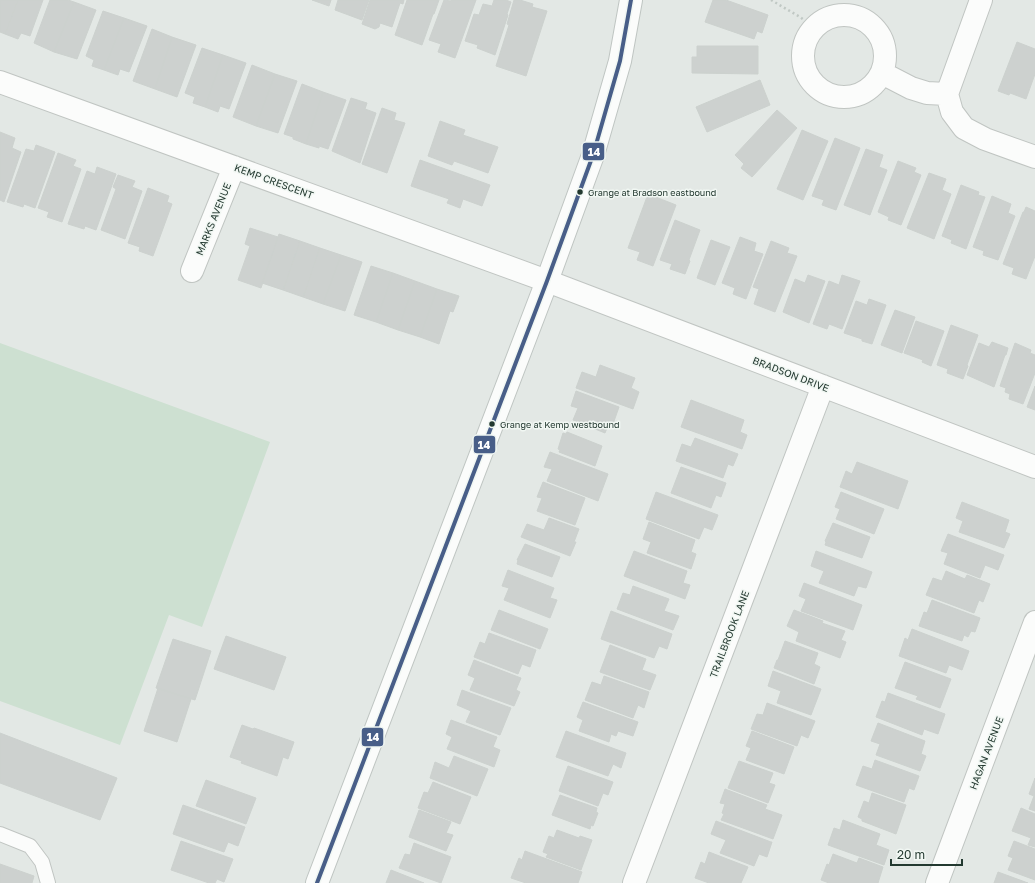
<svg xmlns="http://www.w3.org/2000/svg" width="1035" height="883" font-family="'Golos Text',sans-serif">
	<rect width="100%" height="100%" fill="#e3e8e5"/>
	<path fill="#cde0d1" d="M0,343L270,442L202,627L169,615L120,745L0,701Z"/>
	<path fill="#cdd1cf" stroke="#ccd1ce" d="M0,0H18L5,34L0,32Z
		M18,0H43L30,36L21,33L18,39L5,34Z
		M50,0H68L74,2L54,52L34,43Z
		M312,0H331L329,6Z
		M338,0H369L362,20L335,10Z
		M370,0H404L403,4L400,3L392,27L380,23L379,27L375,29L362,24Z
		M407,0H439L434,14H433L422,45L395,35Z
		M444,0L451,1V0H476L455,58L438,52L441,44L429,40Z
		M494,0H506L511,2L507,14L508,15L495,55L477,48L478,45L465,41L474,14L479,15L483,4L492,6Z
		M514,0H520L533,4L532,7L547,11L526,76L496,66L509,25L507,24Z
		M713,0H726L768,15L762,33L757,31L754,39L705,22Z
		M74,2L96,10L77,59L54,52Z
		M103,11L124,18L104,70L92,66L94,60L86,56Z
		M124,18L147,26L129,72L120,69L118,75L104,70Z
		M152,29L172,37L155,89L133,81Z
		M172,37L196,45L177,97L155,89Z
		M1017,42L1035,49V74L1026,99L1010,93L1009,95L998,91Z
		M697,46H758V74L692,73V57H697Z
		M202,48L223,55L205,107L193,103L195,97L185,93Z
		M223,55L246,63L229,109L220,106L218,112L205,107Z
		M252,65L275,74L256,126L233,117Z
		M275,74L297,81L278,133L256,126Z
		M760,80L770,105L707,132L696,107Z
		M302,84L323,92L306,144L293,139V137L284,134Z
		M323,92L346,100L328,149L319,146V148L306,144Z
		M351,98L367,103L365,109L376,113L360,163L332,151Z
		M382,108L396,113L394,120L405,123L387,173L362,164Z
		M777,110L797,128L752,177L741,168L744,164L735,155Z
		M440,121L465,130L463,135L498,147L488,173L454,161L452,165L428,156Z
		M802,130L828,141L803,200L777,189Z
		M0,132L15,138L12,148L21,152L4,202L0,200Z
		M835,138L860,148L836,210L822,205L824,200L812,196Z
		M36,145L55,152L35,208L24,204L23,207L7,202L26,149L34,151Z
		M866,149L883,155L879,167L887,170L870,215L844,205Z
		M58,153L76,160L73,166L81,169L62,222L47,217L49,212L38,208Z
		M420,160L490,185L482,206L463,199L460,208L447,203L449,199L411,186Z
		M898,161L916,168L914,172L921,175L901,225L888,220L889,217L878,212Z
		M97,167L116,174L96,230L85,226L84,229L68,224L87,171L95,174Z
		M929,173L946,179L942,190L951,194L934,239L907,228Z
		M118,175L135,181L132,187L142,191L125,239L101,230L116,189L113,187Z
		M961,185L979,192L978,195L985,197L966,249L951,243L952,240L942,236Z
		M148,188L169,196L167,202L172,204L153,256L139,251L140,247L128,243Z
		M648,194L676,205L653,266L637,260L640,252L628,248Z
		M992,196L1011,204L1008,213L1015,216L998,260L983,255L984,251L973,247Z
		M1026,207L1035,211V256L1026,279L1012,274L1014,268L1003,264L1023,212H1024Z
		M675,220L700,230L689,260L690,261L685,274L670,269L672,264L660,260Z
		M250,228L278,237L261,288L238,280L250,246L245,244Z
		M279,234L300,241L283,290L262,283Z
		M740,237L756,243L754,251L763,254L746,299L733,294L735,288L722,283Z
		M711,240L730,247L715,285L697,278Z
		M300,241L320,248L303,297L283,290Z
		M771,241L789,248L787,253L797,256L775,312L754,304L759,289L753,287Z
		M320,248L341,255L323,304L303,297Z
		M341,255L362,262L345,311L323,304Z
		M371,266L393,273L376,322L354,315Z
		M393,273L415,281L398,330L376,322Z
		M808,275L825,281L809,323L783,312L795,279L805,283Z
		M842,275L860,281L842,329L829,324L827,329L813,324L829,281L839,285Z
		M415,281L437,289L420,337L398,330Z
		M437,289L459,296L453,312L450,311L439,344L420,337Z
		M869,299L886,305L872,344L862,341V339L844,333L856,301L867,305Z
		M895,310L915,317L902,353L881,345Z
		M916,321L944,331L931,366L922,362L923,360L904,353Z
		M951,325L978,335L967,365L968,366L963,379L947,373L948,369L937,365Z
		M992,342L1008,348L1006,355H1005L994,387L967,375L979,343L989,347Z
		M1015,343L1031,350L1030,353L1035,355V373L1023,404L1009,399L1010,394L1005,392L1006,388L1000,386Z
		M600,365L635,378L631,388L639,392L633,409L576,388L582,372L596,377Z
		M1035,386V410L1027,407Z
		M576,391L619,407L613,424L609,423L605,433L573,420L578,408L571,406Z
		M691,400L744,420L740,432L747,435L742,449L681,427Z
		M567,432L602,446L595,466L559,452L560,450L558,449L563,433L566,434Z
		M695,438L738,454L733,466L728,464L723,478L676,461L682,444L691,447Z
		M550,452L608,474L598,501L547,481L552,469L544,467Z
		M857,462L908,481L898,509L840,487L846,471L852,474Z
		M681,467L726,483L721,497L716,495L711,508L671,493Z
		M543,482L585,498L575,525L537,511L542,498L537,497Z
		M656,492L718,515L712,530L704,527L699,539L646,519Z
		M841,492L884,509L874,534L836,519L840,509L835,507Z
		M962,502L1009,520L1005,532L1010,534L1004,548L959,532L963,521L956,518Z
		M549,518L579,529L574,542H576L570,556L521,537L527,524L544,530Z
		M649,522L695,540L691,552L696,554L691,569L647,553L651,542L643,539Z
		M833,523L870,537L862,558L825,545L826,542L825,541Z
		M948,534L1004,555L998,570L985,565L980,578L944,564L948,553L941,551Z
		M525,544L560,557L552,577L517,564L518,560H517Z
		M634,551L687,571L683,583L690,585L685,599L624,576Z
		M816,551L872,572L866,588L858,586L854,596L819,583L824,571L811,566Z
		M508,570L554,588L550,598L557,600L550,618L504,600L509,588L502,586Z
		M946,571L965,579L967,575L990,584L983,602L979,600L974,613L926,595L933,578L942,581Z
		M804,583L862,605L853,630L801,611L806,599L799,596Z
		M633,586L669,599L664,611L679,616L673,630L617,609L623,593L630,595Z
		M932,600L980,618L975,632L971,631L968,637L964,635L962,641L919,626L924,612L927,613Z
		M499,610L548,629L540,649L491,630Z
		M794,610L823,621L822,623L845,631L841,640L846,642L840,658L796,641L799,632L787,626Z
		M611,611L672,634L667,649L659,646L654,658L601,639Z
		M912,629L969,651L962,670L949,665L946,673L899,656L905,638L908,640Z
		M489,633L536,650L530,667L522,664L518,674L474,657L480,642L485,644Z
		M226,636L286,657L274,690L214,669Z
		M173,639L211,651L195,700L156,688Z
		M785,641L818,653L814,664L820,667L814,684L774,668L777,660H778Z
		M610,645L646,659L642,670L656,675L650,690L600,672Z
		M474,660L521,678L516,690L520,692L514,706L470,690L475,678L468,675Z
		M905,662L951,679L940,708L916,699L918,696L895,688Z
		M773,671L821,689L811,715L777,703L781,691L768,686Z
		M604,676L649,692L644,708L638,705L633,718L585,700L592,682L601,685Z
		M158,688L191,699L177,742L144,731Z
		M462,690L511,708L500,735L466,722L471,711L457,705Z
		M888,693L945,714L938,734L924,729L922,735L876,717L882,701L885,702Z
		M583,702L638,722L633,736L618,731L616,736L611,734L609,742L579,731L583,720L577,717Z
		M767,703L815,721L808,738L801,735L797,746L751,729L757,714L763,715Z
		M451,720L497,737L493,747L500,750L494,767L447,749L452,737L446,734Z
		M878,723L925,741L921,754L926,756L920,771L876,755L880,744L871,741Z
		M242,725L253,729L254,728L294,742L288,759L283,757L277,776L241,763L242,761L230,757Z
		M566,731L626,753L621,768L613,764L608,776L556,757Z
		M752,731L794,747L784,774L746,760L751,748L746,746Z
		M0,733L117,778L100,820L0,783Z
		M454,756L488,769L477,796L430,778L435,762L449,768Z
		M875,760L919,776L914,790L909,788L904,802L856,785L863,766L872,769Z
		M739,761L773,773L769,783L775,785L768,803L728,788Z
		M568,766L613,782L608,795L603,793L598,806L559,791Z
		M1035,778V811L1029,809L1034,796L1029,794Z
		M206,780L256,798L246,824L196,806Z
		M433,782L471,797L460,824L418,808L424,792L428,793Z
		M725,789L767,805L765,809L782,815L773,839L721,820L724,814L722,813L725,804L720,803Z
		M872,793L906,805L896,834L862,821V819L858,817L864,801L869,803Z
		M560,795L597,808L596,812L598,813L593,826L591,825L590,829L552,815Z
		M183,805L245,827L238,846L228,842L224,852L173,834Z
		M1021,808L1035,814V847L1028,845L1031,838L1012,831Z
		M419,810L451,822L446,833L453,835L446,851L409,837Z
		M843,820L880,834L876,845L889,850L884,865L828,845L834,828L840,830Z
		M716,821L771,842H772L767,857L759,854L754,866L720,853L726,840L711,834Z
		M557,830L579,838L580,836L592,840L581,870L546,857L548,854L543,852L549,836L554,838Z
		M181,841L233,859L224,882L217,879L215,883H209L171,870Z
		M1014,841L1035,849V880L1008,870L1013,858L1008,856Z
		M414,843L451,857L441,883L399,868L405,854L410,855Z
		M525,851L582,872L578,883H526L511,878L519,858L522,860Z
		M709,852L748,867L741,883H709L695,878L701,862L705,864Z
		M833,854L857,863L859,858L883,867L878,883H829L821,880L827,864L829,865Z
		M0,864L34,876L32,883H0Z
		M391,870L424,883H386Z
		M998,872L1028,883H994Z"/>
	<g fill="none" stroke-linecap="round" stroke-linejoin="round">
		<defs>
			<path id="service" d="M0,834L30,846L42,862L48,883"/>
			<path id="minor" d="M981,0L947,94L952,112L964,128L985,139L1035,157
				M803 56a41 41 0 1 1 82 0a41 41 0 1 1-82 0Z
				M882,73L911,88L927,93L947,94
				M0,82L547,281L1035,467
				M192,271L234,167
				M634,883L823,386
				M937,883L1035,622"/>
			<path id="secondary" d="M317,883L547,281L593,155L620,61L631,0"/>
		</defs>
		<use href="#service" stroke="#c0c5c2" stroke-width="16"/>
		<use href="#minor" stroke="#c0c5c2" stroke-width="24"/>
		<use href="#secondary" stroke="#bfc5c2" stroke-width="24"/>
		<path stroke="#c0c8c4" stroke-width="2.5" stroke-dasharray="2 3" stroke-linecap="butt" d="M771,0L800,17L814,28"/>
		<use href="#service" stroke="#fbfcfb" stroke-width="14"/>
		<use href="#minor" stroke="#fbfcfb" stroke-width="22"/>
		<use href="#secondary" stroke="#fbfcfb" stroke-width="22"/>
		<defs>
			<path id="bus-1" d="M317,883L547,281L593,155L620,61L631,0"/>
		</defs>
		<use href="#bus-1" stroke="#f1f7f3" stroke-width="7"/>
		<use href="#bus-1" stroke="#485e88" stroke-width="4"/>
	</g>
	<g fill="#233930" stroke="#f1f7f3" stroke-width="1.5">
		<circle cx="580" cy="192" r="3.5"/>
		<circle cx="492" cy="424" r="3.5"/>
	</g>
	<g text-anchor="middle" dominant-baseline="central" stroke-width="3" stroke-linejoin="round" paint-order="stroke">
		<g font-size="9" fill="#233930" stroke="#f1f7f3" text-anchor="start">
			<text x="588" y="192">Grange at Bradson eastbound</text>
			<text x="500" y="424">Grange at Kemp westbound</text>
		</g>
		<g font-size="10" fill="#233930" stroke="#f1f7f3">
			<text transform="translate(274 181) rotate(20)">KEMP CRESCENT</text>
			<text transform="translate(213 219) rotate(-68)">MARKS AVENUE</text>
			<text transform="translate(791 374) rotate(21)">BRADSON DRIVE</text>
			<text transform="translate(729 634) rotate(-69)">TRAILBROOK LANE</text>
			<text transform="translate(986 753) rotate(-69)">HAGAN AVENUE</text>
		</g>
	</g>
	<g stroke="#f1f7f3" stroke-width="1.5">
		<rect x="582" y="142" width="23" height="19" rx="4" fill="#485e88"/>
		<rect x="473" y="435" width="23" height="19" rx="4" fill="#485e88"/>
		<rect x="361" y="727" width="23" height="20" rx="4" fill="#485e88"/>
	</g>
	<g font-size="11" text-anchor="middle" font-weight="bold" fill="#fff">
		<text x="594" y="156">14</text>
		<text x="484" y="449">14</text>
		<text x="373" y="741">14</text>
	</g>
	<path d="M891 859v6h71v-6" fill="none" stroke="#233930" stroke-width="2"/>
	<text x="897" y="859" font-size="12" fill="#233930" stroke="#f1f7f3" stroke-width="3" paint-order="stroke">20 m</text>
</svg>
